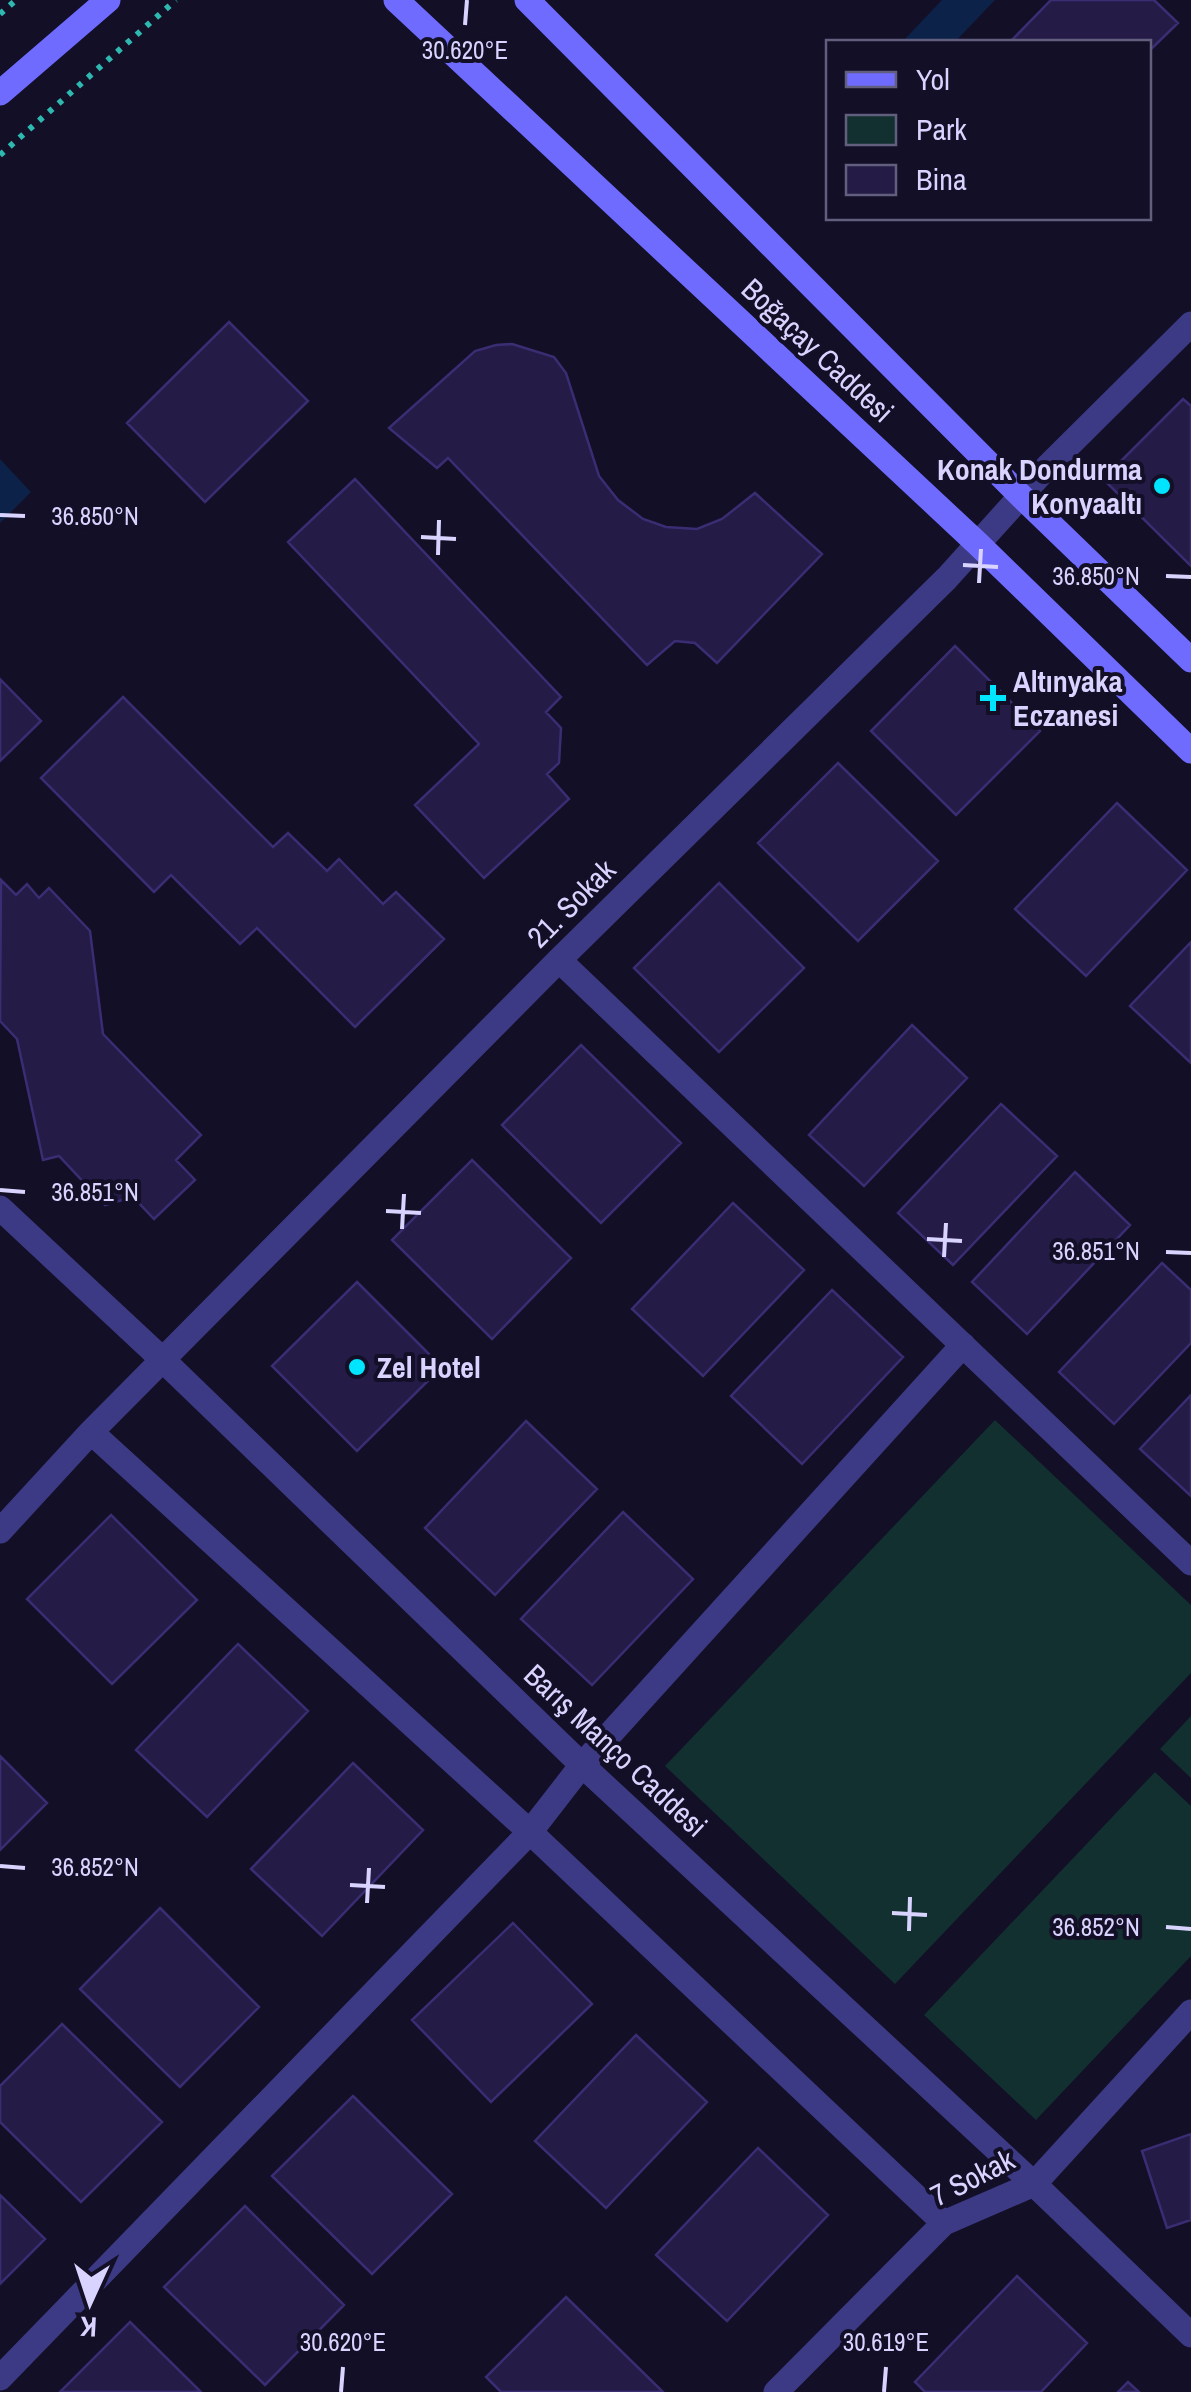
<svg xmlns="http://www.w3.org/2000/svg" width="1191" height="2392" font-family="'Archivo Narrow',sans-serif">
	<rect width="100%" height="100%" fill="#130f26"/>
	<path fill="#12302f" d="M995,1420L1191,1605V1673L895,1984L665,1766Z
		M1191,1716V1778L1160,1749Z
		M1155,1772L1191,1806V1956L1036,2120L924,2015Z"/>
	<path fill="#0c2248" d="M942,0H995L955,42H902Z
		M0,459L31,492L0,523Z"/>
	<path fill="#241b47" stroke="#3b2d73" stroke-width="2.5" d="M1051,0H1154L1178,23L1148,52V42H1010Z
		M229,322L308,401L205,502L127,423Z
		M512,344L554,357L566,373L599,476L618,500L643,519L666,527L697,529L722,519L755,493L822,554L717,663L695,643L675,641L647,665L448,458L437,468L389,428L475,351L496,345Z
		M1183,399L1191,406V566L1103,479Z
		M355,479L561,697L546,712L561,728L559,763L547,774L569,799L484,878L415,805L479,744L288,542Z
		M955,646L1040,731L956,815L871,731Z
		M0,679L41,721L0,761Z
		M123,697L273,847L288,833L327,871L339,859L383,904L396,892L444,939L355,1027L257,928L240,944L171,875L154,892L41,778Z
		M838,763L938,861L858,941L758,843Z
		M1117,803L1187,870L1086,976L1015,909Z
		M1,880L16,895L27,884L39,898L49,888L90,931L103,1034L201,1135L176,1160L195,1180L154,1219L133,1197L105,1205L59,1156L43,1160L17,1039L0,1021Z
		M719,883L804,968L719,1052L634,968Z
		M1191,942V1063L1130,1006Z
		M912,1025L967,1078L864,1186L809,1135Z
		M581,1045L681,1143L601,1223L502,1125Z
		M1001,1104L1057,1156L953,1265L898,1213Z
		M472,1160L571,1258L492,1339L392,1240Z
		M1075,1172L1130,1225L1027,1334L972,1282Z
		M733,1203L804,1270L703,1376L632,1309Z
		M1162,1263L1191,1290V1343L1114,1424L1059,1372Z
		M357,1282L442,1367L357,1451L272,1366Z
		M832,1290L903,1357L802,1464L731,1396Z
		M1191,1395V1496L1140,1449Z
		M526,1421L597,1489L495,1595L425,1528Z
		M623,1512L693,1579L592,1685L521,1619Z
		M111,1515L197,1600L112,1684L27,1599Z
		M238,1644L308,1711L207,1817L136,1750Z
		M0,1756L47,1803L0,1850Z
		M353,1763L423,1830L322,1936L251,1869Z
		M160,1908L259,2007L180,2087L80,1989Z
		M513,1923L592,2004L491,2102L412,2020Z
		M62,2024L162,2122L81,2202L0,2122V2086Z
		M636,2035L707,2102L606,2208L535,2141Z
		M353,2096L452,2194L372,2274L272,2176Z
		M1191,2134V2220L1167,2228L1142,2151Z
		M758,2148L828,2215L727,2321L656,2255Z
		M0,2195L45,2239L0,2284Z
		M245,2206L344,2305L265,2385L164,2287Z
		M1017,2276L1087,2343L1041,2392H925L915,2382Z
		M566,2297L663,2392H501L486,2377Z
		M130,2322L201,2392H60Z
		M1128,2382L1139,2392H1118Z"/>
	<g fill="none" stroke-linecap="round" stroke-linejoin="round">
		<path stroke="#2fb8b0" stroke-width="6" stroke-dasharray="5 8" stroke-linecap="butt" d="M0,14L16,0
			M0,155L176,0"/>
		<path stroke="#3d3a85" stroke-width="25" d="M559,960L1191,1563
			M91,1432L530,1832L944,2223
			M0,1531L91,1432L559,960L947,578L1048,466L1191,324
			M0,2378L530,1832L582,1765L963,1345
			M776,2392L944,2223L1034,2184L1191,2012"/>
		<path stroke="#3d3a85" stroke-width="25" d="M0,1208L164,1361L582,1765L1034,2184L1191,2335"/>
		<path stroke="#6f6bff" stroke-width="25" d="M396,0L978,544L1191,751
			M527,0L1020,495L1191,660
			M0,93L108,0"/>
	</g>
	<path fill="none" stroke="#d9d4ff" stroke-width="4" d="M465,25L467,0M0,515L25,516M421,537L456,539M438,555L439,520M963,565L998,567M1166,576L1191,577M979,583L981,549M0,1190L25,1192M386,1211L421,1213M402,1229L404,1194M927,1239L962,1241M1166,1252L1191,1253M944,1257L946,1223M0,1866L25,1868M350,1885L385,1887M367,1903L369,1868M892,1913L927,1915M1166,1927L1191,1929M909,1931L910,1897M341,2392L343,2367M884,2392L886,2367"/>
	<g fill="#00e5ff" stroke="#130f26" stroke-width="4">
		<circle cx="1162" cy="486" r="10"/>
		<path d="M988 683h10v10h10v10h-10v10h-10v-10h-10v-10h10z"/>
		<circle cx="357" cy="1367" r="10"/>
	</g>
	<g text-anchor="middle" dominant-baseline="central" stroke-width="8" stroke-linejoin="round" paint-order="stroke">
		<g font-size="30" fill="#d9d4ff" stroke="#130f26">
			<text transform="translate(818 350) rotate(43)">Boğaçay Caddesi</text>
			<text transform="translate(571 903) rotate(-45)">21. Sokak</text>
			<text transform="translate(616 1750) rotate(43)">Barış Manço Caddesi</text>
			<text transform="translate(972 2177) rotate(-27)">7 Sokak</text>
		</g>
		<g font-size="30" font-weight="bold" fill="#d9d4ff" stroke="#130f26" text-anchor="start">
			<text x="1142" y="469" text-anchor="end">Konak Dondurma<tspan x="1142" dy="34">Konyaaltı</tspan></text>
			<text x="1013" y="681">Altınyaka<tspan x="1013" dy="34">Eczanesi</tspan></text>
			<text x="377" y="1367">Zel Hotel</text>
		</g>
	</g>
	<g font-size="25" text-anchor="middle" fill="#d9d4ff" stroke="#130f26" stroke-width="8" stroke-linejoin="round" paint-order="stroke">
		<text x="465" y="59">30.620°E</text>
		<text x="95" y="525">36.850°N</text>
		<text x="1096" y="585">36.850°N</text>
		<text x="95" y="1201">36.851°N</text>
		<text x="1096" y="1260">36.851°N</text>
		<text x="95" y="1876">36.852°N</text>
		<text x="1096" y="1936">36.852°N</text>
		<text x="343" y="2351">30.620°E</text>
		<text x="886" y="2351">30.619°E</text>
	</g>
	<rect x="826" y="40" width="325" height="180" fill="#130f26" stroke="#625e7d" stroke-width="2.5"/>
	<rect x="846" y="72" width="50" height="15" fill="#6f6bff" stroke="#625e7d" stroke-width="2.5"/>
	<text x="916" y="90" font-size="30" fill="#d9d4ff">Yol</text>
	<rect x="846" y="115" width="50" height="30" fill="#12302f" stroke="#625e7d" stroke-width="2.5"/>
	<text x="916" y="140" font-size="30" fill="#d9d4ff">Park</text>
	<rect x="846" y="165" width="50" height="30" fill="#241b47" stroke="#625e7d" stroke-width="2.5"/>
	<text x="916" y="190" font-size="30" fill="#d9d4ff">Bina</text>
	<g transform="translate(90 2302) rotate(183)" stroke="#130f26" stroke-width="8" paint-order="stroke">
	<path d="M0-8L18 38L0 25L-18 38Z" fill="#d9d4ff"/>
	<text y="-15" font-size="28" font-weight="bold" text-anchor="middle" fill="#d9d4ff">K</text>
	</g>
</svg>
